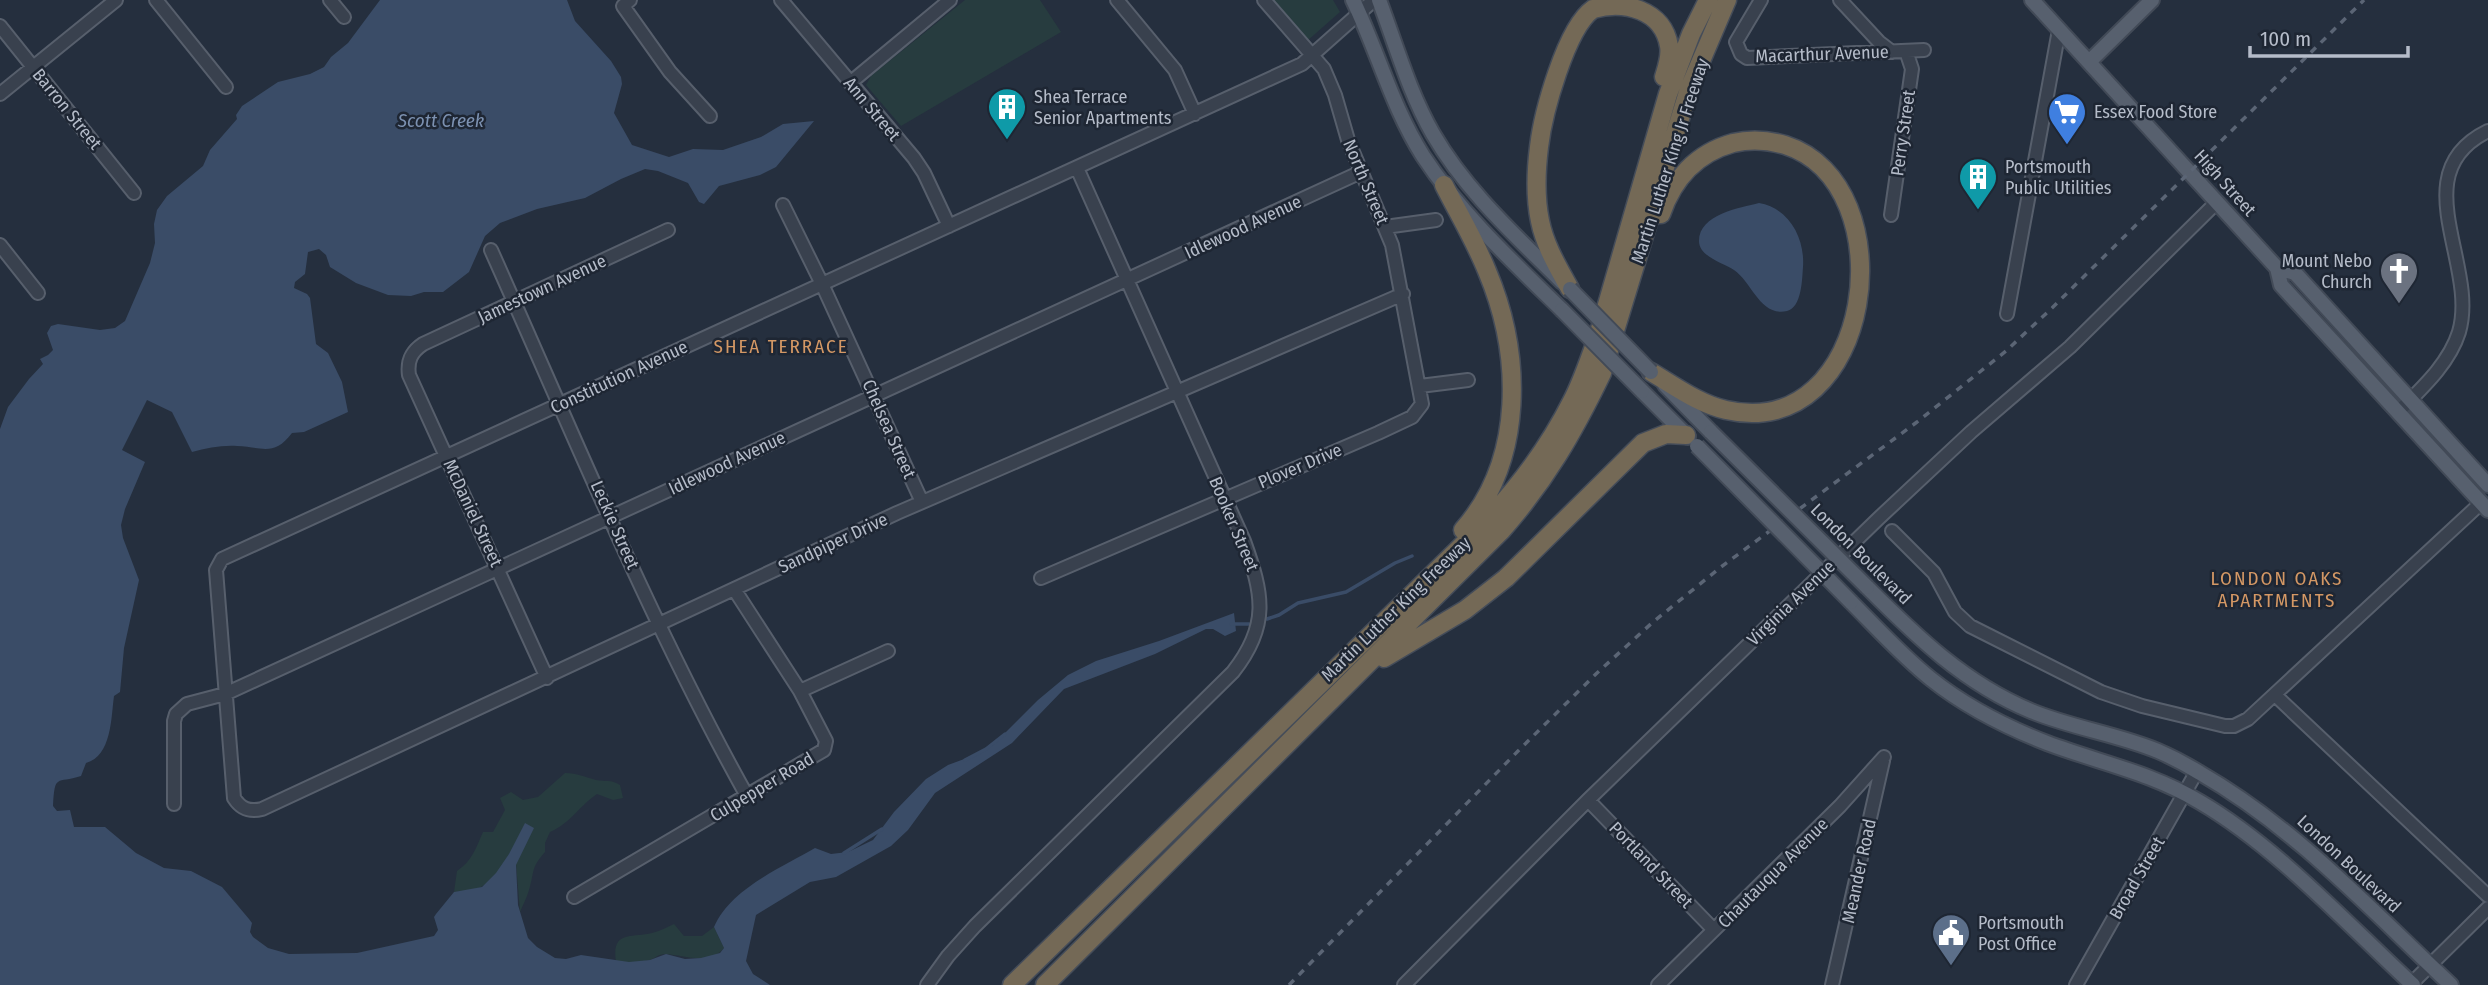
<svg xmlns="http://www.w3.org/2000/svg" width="2488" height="985" font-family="'Fira Sans Condensed',sans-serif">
	<rect width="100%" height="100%" fill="#252f3e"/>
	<path fill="#273c3f" d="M965,0H1040L1061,32L901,126L866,85L871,76Z
		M1272,0H1333L1340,12L1307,41Z
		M565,773C577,773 585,777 596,780C605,782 611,779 620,785L623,798L613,800L597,794C578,807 571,823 550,832L545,843V852C530,869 535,871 529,890C527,897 523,905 520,912L516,864L533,828L525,824C516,841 501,877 481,887C474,891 462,891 454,892L457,871C472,861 476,848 483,832H493L505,810L500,798L511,792L523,800L538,797Z
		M674,924L684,936H702L714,927L724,948C709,966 684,955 665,954C659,954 655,958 650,960C639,963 627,962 616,962C611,930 632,938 652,933C660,931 667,927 674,924Z"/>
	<path fill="#3a4c67" d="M380,0H567L575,21L611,61L621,77L622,84L614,113L632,145L669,157L693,149L723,150L761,137L783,124L814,121L776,167L760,175L719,186L704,204L699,202L688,183L658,171L645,169L621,179L585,198L537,209L500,223L485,236L469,272L443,292H424L411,296L388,295L356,283L330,267L326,255L319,249L308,252L305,274L295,282L294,288L307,294L310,298L316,344L328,353L342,382L348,412L304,432L292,433C274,457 262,447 237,446C222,445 207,448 192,452L172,412L147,400L122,450L145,462L125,509L121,525L123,538L139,580L124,648L120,692L114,696C111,717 112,756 86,763L81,776C56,784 55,773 53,806L57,811L70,810L74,827H105L136,853L164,868L191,871L222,887L249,919L252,923L250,932L253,937L268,948L289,954L357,953L434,936L438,930L434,917L436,914L454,892L482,887L496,873L509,854L525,823L534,828L516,865L518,905L528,938L537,947L555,958L566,959L581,955L629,962L650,960L666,954L685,959L701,958L720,953L724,948L714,927C731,888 781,868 815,848L831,854L848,852L873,840L894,812L926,779L948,765L975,755L993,745L1038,700L1068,675L1096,661L1159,641L1234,613L1236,631L1225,636L1213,629H1206L1155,654L1064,689L1012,743L935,793L908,830L891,846L836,877L810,882L756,915L746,961L753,974L770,985H0V429L8,407L29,379L43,364L40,359L48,355L53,350L47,333L51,326L58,324L100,330L115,328L125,321L150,263L155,243L154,224L157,210L167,196L203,166L210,150L237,119L236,115L242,106L278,82L310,74L324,67L331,57L348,43Z
		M1759,203C1789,208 1805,238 1803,267C1802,279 1802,307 1787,311C1760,317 1752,282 1734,270C1724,263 1699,257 1699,241C1699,214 1740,208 1759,203Z"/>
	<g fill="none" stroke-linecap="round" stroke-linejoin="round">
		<path stroke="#3a4c67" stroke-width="3.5" d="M1267,619L1279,615L1298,603L1346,592L1395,563L1412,556
			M1231,624H1249
			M965,760L986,749L1005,734
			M844,853L882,829"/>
		<defs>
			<path id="minor" d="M156,0L226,87
				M330,0L344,17
				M630,0L623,6L670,72L710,116
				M781,0L914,158L924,173L949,226
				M1117,0L1175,70L1195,114
				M1374,0L1302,64L222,559L216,570L234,798C241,809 249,812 262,809L897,513L1403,294
				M1761,0L1736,42L1741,54L1747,58L1924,50
				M1840,0L1879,42L1892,52
				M0,26L134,193
				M850,83L950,0
				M0,94L116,0
				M783,205L822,284L922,502
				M1891,215L1912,69L1906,51
				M1385,227L1436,220
				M0,245L38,293
				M491,250C573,433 649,620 747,796
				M2007,314L2059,30
				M1420,386L1468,380
				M2398,412C2421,389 2449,364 2459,332C2479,264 2402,173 2488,131
				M1892,531L1934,573L1955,612L1970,626L2101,692L2142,706L2225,726H2234L2248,719L2481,503
				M1041,578L1378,433L1412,417L1422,404L1392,245L1348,140L1335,95L1324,69L1264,0
				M547,678L409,375C407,361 411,352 423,344L668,230
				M800,691L888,651
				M2275,695L2488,896
				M1588,800L1714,930
				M174,804V721L176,714L187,704L225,694L1361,172
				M574,897L824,750L826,741L800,691L734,589
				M927,985L948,956L975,926L1233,672C1270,625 1263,594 1244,541L1077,168
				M1404,985L1588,800L1879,518L1971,432L2070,347L2217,202
				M1658,985L1840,806L1884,757
				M1832,985L1883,761
				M2076,985L2197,771
				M2410,985L2488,908"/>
			<path id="major" d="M1353,0C1378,52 1392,107 1423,156C1461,214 1513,262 1562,310
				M1379,0C1396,45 1409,92 1433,134C1466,191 1515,235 1562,282
				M2032,0L2277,268L2295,273L2488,485
				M2089,62L2152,0
				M2277,268L2281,285L2488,510
				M1665,385L1711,432
				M1642,391L1688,437
				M1867,587C1917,637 1964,683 2031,711C2072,728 2117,734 2158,751C2172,757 2187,765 2200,773C2296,828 2371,910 2451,985
				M1851,602C1877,628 1902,656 1931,679C1966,707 2006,727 2047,743C2100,763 2150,772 2200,802C2277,847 2347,924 2413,985"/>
			<path id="highway" d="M1444,185C1458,213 1475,241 1487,271C1522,354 1525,459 1463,530
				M1570,289C1558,267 1545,246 1540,221C1535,197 1536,171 1539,147C1543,113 1566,28 1593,9C1625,0 1663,10 1669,46C1671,56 1667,67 1664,77
				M1651,372C1675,386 1699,404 1726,410C1874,444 1908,184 1785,145C1768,140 1750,139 1733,143C1697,153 1673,179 1661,214
				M1384,658L1465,610L1506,578L1643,443L1666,434L1686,435
				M1012,985L1477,531C1515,492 1548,449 1572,401C1583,380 1590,357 1598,336L1668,94L1691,34L1708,0
				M1045,985L1502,530C1546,480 1573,433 1602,373L1689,89L1727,0"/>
		</defs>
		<use href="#minor" stroke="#575f6c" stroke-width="16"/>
		<use href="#major" stroke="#424a57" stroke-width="18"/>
		<use href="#highway" stroke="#444c59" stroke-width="21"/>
		<use href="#minor" stroke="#39414e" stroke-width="12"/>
		<use href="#major" stroke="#57606e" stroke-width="14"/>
		<use href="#highway" stroke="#746956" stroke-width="18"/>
		<path stroke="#5b6575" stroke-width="3.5" stroke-dasharray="7 7" stroke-linecap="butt" d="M1289,985L1518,751L1597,673L1653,622L1721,567L1917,422L2006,351L2052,308L2364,0"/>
		<defs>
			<path id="major-bridge" d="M1570,289L1651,372
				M1562,310L1642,391
				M1711,432L1867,587
				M1697,446L1851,602"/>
		</defs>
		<use href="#major-bridge" stroke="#424a57" stroke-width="18" stroke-linecap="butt"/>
		<use href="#major-bridge" stroke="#57606e" stroke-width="14"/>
	</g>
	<defs>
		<symbol id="building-pin" viewBox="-11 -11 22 30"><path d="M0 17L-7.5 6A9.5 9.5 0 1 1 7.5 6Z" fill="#0f9aa8" stroke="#1e2633"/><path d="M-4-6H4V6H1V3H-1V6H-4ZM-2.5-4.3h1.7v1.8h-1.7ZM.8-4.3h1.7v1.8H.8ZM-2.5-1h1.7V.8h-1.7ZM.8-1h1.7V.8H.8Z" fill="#fff"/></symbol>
		<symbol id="supermarket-pin" viewBox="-11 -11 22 30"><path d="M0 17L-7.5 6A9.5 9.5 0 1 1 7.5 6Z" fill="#3f7fe0" stroke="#1e2633"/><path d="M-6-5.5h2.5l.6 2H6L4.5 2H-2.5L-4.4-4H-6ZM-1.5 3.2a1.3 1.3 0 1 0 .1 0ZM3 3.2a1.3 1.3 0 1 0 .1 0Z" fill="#fff"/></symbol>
		<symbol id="church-pin" viewBox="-11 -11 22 30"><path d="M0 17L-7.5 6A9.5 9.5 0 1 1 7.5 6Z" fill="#6b7280" stroke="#1e2633"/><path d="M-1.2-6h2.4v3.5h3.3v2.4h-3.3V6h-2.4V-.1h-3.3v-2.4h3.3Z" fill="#fff"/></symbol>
		<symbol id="civic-pin" viewBox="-11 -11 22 30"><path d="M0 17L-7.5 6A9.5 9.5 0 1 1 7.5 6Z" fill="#5c6f8a" stroke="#1e2633"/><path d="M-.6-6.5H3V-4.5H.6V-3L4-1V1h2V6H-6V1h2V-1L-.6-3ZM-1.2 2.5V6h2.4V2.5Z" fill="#fff"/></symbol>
	</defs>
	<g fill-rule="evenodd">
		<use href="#building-pin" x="985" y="85" width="44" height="60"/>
		<use href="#supermarket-pin" x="2045" y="90" width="44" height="60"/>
		<use href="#building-pin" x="1956" y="155" width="44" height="60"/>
		<use href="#church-pin" x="2377" y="249" width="44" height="60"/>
		<use href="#civic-pin" x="1929" y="911" width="44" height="60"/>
	</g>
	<g text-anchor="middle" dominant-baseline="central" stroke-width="5" stroke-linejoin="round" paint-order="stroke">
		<g font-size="18" fill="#b5bcc9" stroke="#1e2633">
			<text transform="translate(1822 54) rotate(-2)">Macarthur Avenue</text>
			<text transform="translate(67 109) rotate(51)">Barron Street</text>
			<text transform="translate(872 109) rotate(50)">Ann Street</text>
			<text transform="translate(1903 133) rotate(-82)">Perry Street</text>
			<text transform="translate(1670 161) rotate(-72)">Martin Luther King Jr Freeway</text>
			<text transform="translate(1366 182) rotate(67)">North Street</text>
			<text transform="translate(2225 183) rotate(48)">High Street</text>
			<text transform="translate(1243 227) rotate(-25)">Idlewood Avenue</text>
			<text transform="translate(542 289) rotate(-25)">Jamestown Avenue</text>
			<text transform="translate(619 377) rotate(-25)">Constitution Avenue</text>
			<text transform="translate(889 429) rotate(66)">Chelsea Street</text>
			<text transform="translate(727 463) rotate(-25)">Idlewood Avenue</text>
			<text transform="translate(1300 466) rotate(-23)">Plover Drive</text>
			<text transform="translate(473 513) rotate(65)">McDaniel Street</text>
			<text transform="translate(1234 524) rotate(67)">Booker Street</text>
			<text transform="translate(615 525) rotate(66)">Leckie Street</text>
			<text transform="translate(833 543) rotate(-25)">Sandpiper Drive</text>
			<text transform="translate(1861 554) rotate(45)">London Boulevard</text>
			<text transform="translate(1791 603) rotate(-44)">Virginia Avenue</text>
			<text transform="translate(1396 609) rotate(-44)">Martin Luther King Freeway</text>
			<text transform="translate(762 787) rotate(-31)">Culpepper Road</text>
			<text transform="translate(2349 864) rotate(43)">London Boulevard</text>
			<text transform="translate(1651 865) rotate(46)">Portland Street</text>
			<text transform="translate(1859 871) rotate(-78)">Meander Road</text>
			<text transform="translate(1773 873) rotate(-45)">Chautauqua Avenue</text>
			<text transform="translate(2137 878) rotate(-60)">Broad Street</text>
		</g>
		<g font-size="18" fill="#b5bcc9" stroke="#1e2633" text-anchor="start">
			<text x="1034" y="97">Shea Terrace<tspan x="1034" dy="21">Senior Apartments</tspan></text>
			<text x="2094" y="112">Essex Food Store</text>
			<text x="2005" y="167">Portsmouth<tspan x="2005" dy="21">Public Utilities</tspan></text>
			<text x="2372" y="261" text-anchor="end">Mount Nebo<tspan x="2372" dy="21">Church</tspan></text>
			<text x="1978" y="923">Portsmouth<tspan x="1978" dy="21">Post Office</tspan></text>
		</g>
		<g font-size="19" font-style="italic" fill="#7c91b1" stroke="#1e2633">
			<text x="441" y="120">Scott Creek</text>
		</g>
		<g font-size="19" letter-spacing="2" fill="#d49865" stroke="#1e2633">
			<text x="781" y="346">SHEA TERRACE</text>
			<text x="2277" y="578">LONDON OAKS<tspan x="2277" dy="22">APARTMENTS</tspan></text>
		</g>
	</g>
	<path d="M2250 46v10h158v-10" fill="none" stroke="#b5bcc9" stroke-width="3.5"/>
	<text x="2260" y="46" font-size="21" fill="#b5bcc9" stroke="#1e2633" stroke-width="5" paint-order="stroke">100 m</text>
</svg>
